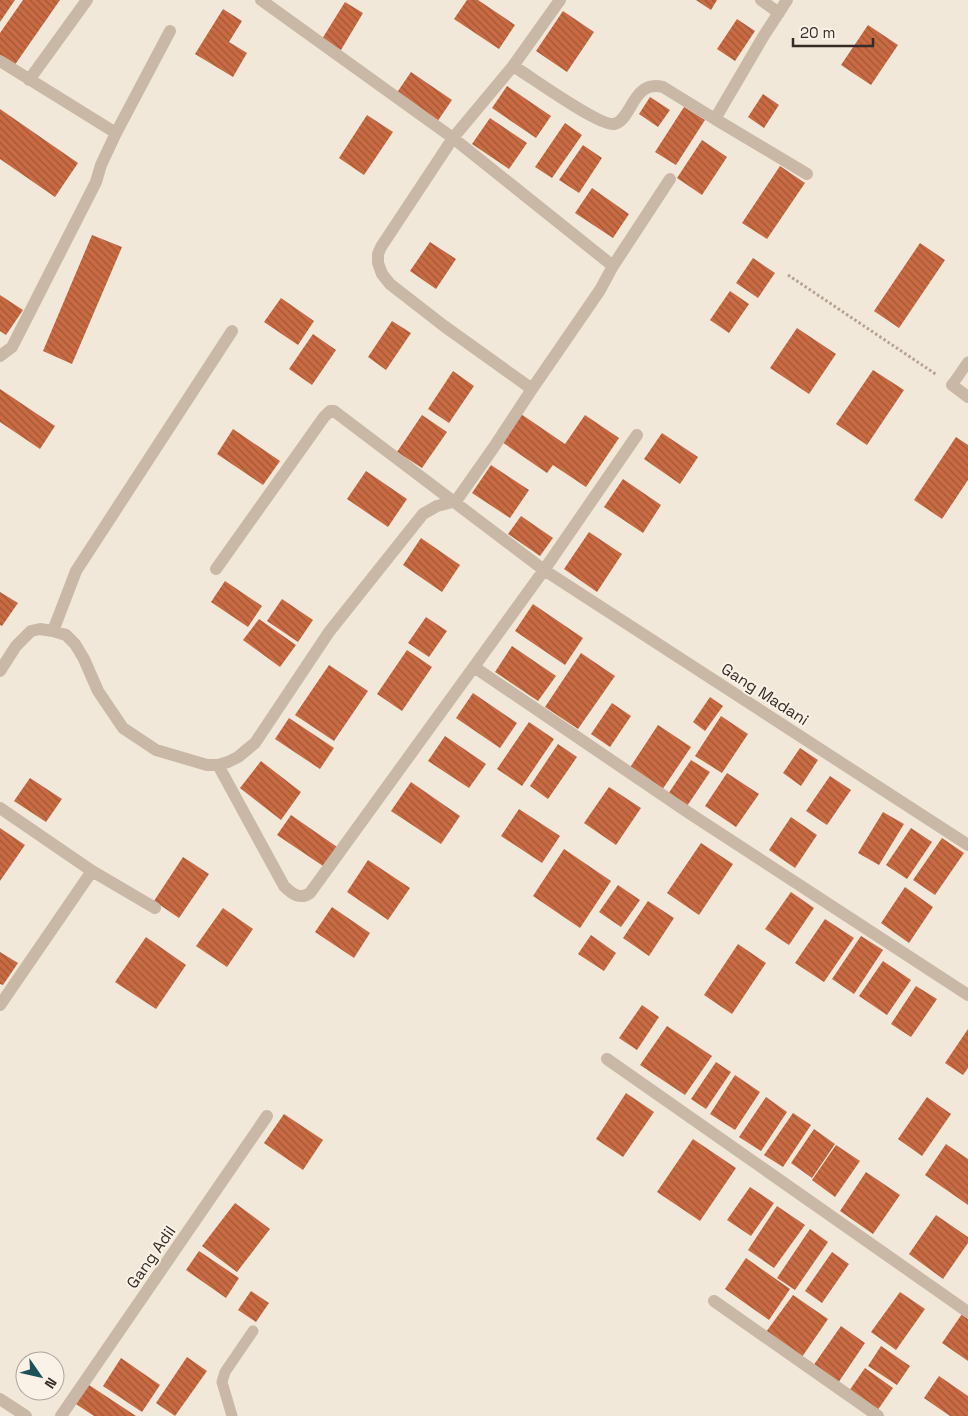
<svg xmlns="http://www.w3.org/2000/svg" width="968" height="1416" font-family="'Space Grotesk',sans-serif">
	<defs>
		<pattern id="building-back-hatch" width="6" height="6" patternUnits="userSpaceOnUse" patternTransform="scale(1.25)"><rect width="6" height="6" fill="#c86a42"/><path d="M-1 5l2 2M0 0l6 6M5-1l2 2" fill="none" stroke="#a35737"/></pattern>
	</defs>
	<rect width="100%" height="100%" fill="#f2e8da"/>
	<path fill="url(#building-back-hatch)" d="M0,0H15L0,22Z
		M23,0H60L14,66L0,56V33Z
		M467,0H478L515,25L499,49L454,19Z
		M696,0H717L711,10Z
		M345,2L363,13L341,50L322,39Z
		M223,9L242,21L229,42L247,53L233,77L195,54Z
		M563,11L594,32L567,72L536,51Z
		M737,19L755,31L735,61L717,49Z
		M868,25L898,45L871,85L841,65Z
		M411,72L452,100L437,122L396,94Z
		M507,86L551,116L536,138L492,108Z
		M763,94L779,105L764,128L748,117Z
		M650,97L670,110L658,127L639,114Z
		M684,107L705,120L676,165L655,152Z
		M0,109L78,163L55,197L0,159Z
		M367,115L393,132L364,175L339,158Z
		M490,118L527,143L509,169L472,144Z
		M565,123L582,135L552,178L535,167Z
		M702,140L727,157L702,195L677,178Z
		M583,145L602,158L579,193L559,180Z
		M780,166L805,183L767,239L742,223Z
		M592,188L629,214L613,238L575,213Z
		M92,235L122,247L72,364L43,351Z
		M430,242L456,259L436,289L410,271Z
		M920,243L945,260L899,328L874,311Z
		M753,258L775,273L758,298L736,283Z
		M730,291L749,304L729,333L710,320Z
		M0,295L23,310L6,335L0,331Z
		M281,298L314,321L298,345L264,322Z
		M392,321L411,333L386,370L368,357Z
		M797,328L836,354L809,394L770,368Z
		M313,334L336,350L312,385L289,369Z
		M873,370L904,390L867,445L836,424Z
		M453,371L474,386L449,423L428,409Z
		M0,389L55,426L40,449L0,422Z
		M521,414L565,444L585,415L619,438L586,487L553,465L547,473L502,442Z
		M422,415L447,432L422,468L397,452Z
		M233,429L280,461L263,485L217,454Z
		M662,433L698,457L680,484L644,459Z
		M956,437L968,445V480L942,519L914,500Z
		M491,465L529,490L510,518L472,493Z
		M366,471L407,499L388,527L347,499Z
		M623,479L661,505L643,533L604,507Z
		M521,516L553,538L540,556L508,534Z
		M589,532L622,554L597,592L564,569Z
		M421,538L460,565L442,592L403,565Z
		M225,581L262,606L248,627L211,602Z
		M0,592L18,603L2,626L0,625Z
		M282,599L313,620L298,642L267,621Z
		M533,604L583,638L565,665L515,631Z
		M426,617L447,631L429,657L408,643Z
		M259,619L296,645L280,667L243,640Z
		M512,646L556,676L538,701L495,672Z
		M407,650L432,667L402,711L377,694Z
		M581,653L615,676L578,729L545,707Z
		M329,665L368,691L334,741L295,715Z
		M473,693L517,723L500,748L456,718Z
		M710,697L723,706L705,731L693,722Z
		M612,703L631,716L610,747L591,734Z
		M721,716L748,734L722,773L695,756Z
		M289,718L334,748L320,769L275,739Z
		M529,722L554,739L522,786L497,769Z
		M658,725L691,747L662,790L629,769Z
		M445,736L486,764L469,788L428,761Z
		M558,744L577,757L548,799L530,786Z
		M800,748L818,760L801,786L783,773Z
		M691,760L710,772L687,806L668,794Z
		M261,761L301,792L281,820L240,788Z
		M727,773L759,794L736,827L705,806Z
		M830,776L851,790L827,825L806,811Z
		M30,778L62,799L46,822L14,801Z
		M411,782L460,816L441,844L391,811Z
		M609,787L641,808L616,845L584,823Z
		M519,809L560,836L542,863L501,836Z
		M883,812L904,824L879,865L858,853Z
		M291,815L340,849L326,868L277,835Z
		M791,817L817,835L795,868L769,850Z
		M0,828L25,845L0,881Z
		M911,828L932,842L907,879L886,865Z
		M942,838L964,853L935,895L913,880Z
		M701,843L733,864L699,915L667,893Z
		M564,849L611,881L580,928L533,896Z
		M183,857L209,874L179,918L154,901Z
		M368,860L410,888L388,920L347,892Z
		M618,885L640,900L621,927L599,912Z
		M905,887L933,907L909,943L881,923Z
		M791,892L814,908L789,945L765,929Z
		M648,901L674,918L649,956L623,938Z
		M332,907L370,933L354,958L315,932Z
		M223,908L253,929L227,967L196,946Z
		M825,919L854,938L824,982L795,963Z
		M591,935L616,953L604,971L578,954Z
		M861,936L883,950L854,994L832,979Z
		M146,937L186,965L156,1009L115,982Z
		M738,944L766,963L732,1014L704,995Z
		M0,952L18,963L3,985L0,984Z
		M883,961L911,980L887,1015L859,996Z
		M916,986L937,999L911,1037L891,1024Z
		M642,1005L659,1017L637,1050L619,1038Z
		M667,1026L712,1056L685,1095L640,1065Z
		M968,1029V1068L963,1075L945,1063Z
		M716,1062L731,1072L706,1109L691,1099Z
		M735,1075L760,1092L735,1130L710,1114Z
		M626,1093L654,1112L623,1157L596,1139Z
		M766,1097L787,1112L761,1151L739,1137Z
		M927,1097L951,1114L922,1156L898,1139Z
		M793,1113L811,1125L783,1167L764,1155Z
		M284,1114L323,1140L303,1170L264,1143Z
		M814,1129L835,1144L812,1178L791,1163Z
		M693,1139L736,1168L700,1221L657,1192Z
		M946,1144L968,1159V1205L925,1175Z
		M836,1145L860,1161L835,1197L812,1180Z
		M866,1172L900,1195L873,1234L840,1211Z
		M750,1187L774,1203L751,1236L727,1220Z
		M235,1203L270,1229L237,1272L202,1246Z
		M777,1206L805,1225L774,1268L748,1250Z
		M936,1215L968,1237V1243L943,1279L909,1254Z
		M810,1229L828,1242L795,1290L777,1278Z
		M199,1251L239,1278L226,1298L186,1270Z
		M832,1252L849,1264L822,1303L805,1291Z
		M746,1258L790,1289L769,1320L725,1289Z
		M251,1291L269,1303L256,1322L238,1310Z
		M900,1292L925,1309L896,1350L871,1332Z
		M793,1295L828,1319L802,1357L766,1332Z
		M962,1314L968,1319V1361L942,1343Z
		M841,1326L865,1343L838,1383L813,1366Z
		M881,1346L910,1366L897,1385L868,1366Z
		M187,1357L207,1371L175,1416L156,1403Z
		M121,1358L160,1385L142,1412L103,1386Z
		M865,1368L893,1388L877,1411L849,1391Z
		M939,1376L968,1396V1416H950L924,1398Z
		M86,1383L136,1416H94L73,1402Z"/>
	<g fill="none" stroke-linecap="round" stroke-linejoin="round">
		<path stroke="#b6a290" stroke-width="3" stroke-dasharray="2.5 2.5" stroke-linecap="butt" d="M788,275L937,375"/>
		<path stroke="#cab8a6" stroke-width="11" d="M952,385L968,362
			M232,1416L222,1382L225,1372L253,1331"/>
		<path stroke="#cab8a6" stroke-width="12" d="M261,0L453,138L613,266
			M761,0L779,13
			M0,61L116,133
			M513,66C530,76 598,126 614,124C632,121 632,79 663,87L715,119L763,37L787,0
			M29,80L87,0
			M715,119L807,174
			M0,356L12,347L96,182L101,165L116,133L170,31
			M952,385L968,397
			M532,389L600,290L613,266L670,179
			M216,569L324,417L330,411H334L544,570L968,845
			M53,631L76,571L232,331
			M474,667L689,813L968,995
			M0,671L16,646L31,631L40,629L53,631L66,635L75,644L84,659L98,691L123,728L156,750L207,765H218L228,762L238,757L255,743L329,632L423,514L437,506L456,501L494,447L532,389L444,326L390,284L382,274L378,263V254L381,247L453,138L513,66L560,0
			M218,765L284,886C292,894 300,900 310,893L544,570L637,435
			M0,808L92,871L155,908
			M0,1005L92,871
			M607,1059L968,1312
			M714,1301L878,1416
			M0,1399L26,1416
			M61,1416L267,1116"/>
	</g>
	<g text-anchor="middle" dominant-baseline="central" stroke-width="4" stroke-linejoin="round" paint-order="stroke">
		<g font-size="16" fill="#362c27" stroke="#faf2e6">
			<text transform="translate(765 694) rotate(33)">Gang Madani</text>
			<text transform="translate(151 1257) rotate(-55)">Gang Adil</text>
		</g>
	</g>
	<g transform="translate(40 1376) rotate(124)"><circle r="24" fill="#faf2e6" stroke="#aca39a"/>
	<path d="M0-4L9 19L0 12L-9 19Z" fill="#1c5158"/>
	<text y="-8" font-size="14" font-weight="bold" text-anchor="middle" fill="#362c27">N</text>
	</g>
	<path d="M793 38v8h80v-8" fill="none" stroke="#362c27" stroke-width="2.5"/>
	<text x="800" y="38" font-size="15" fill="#362c27" stroke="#faf2e6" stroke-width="4" paint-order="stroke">20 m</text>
</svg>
